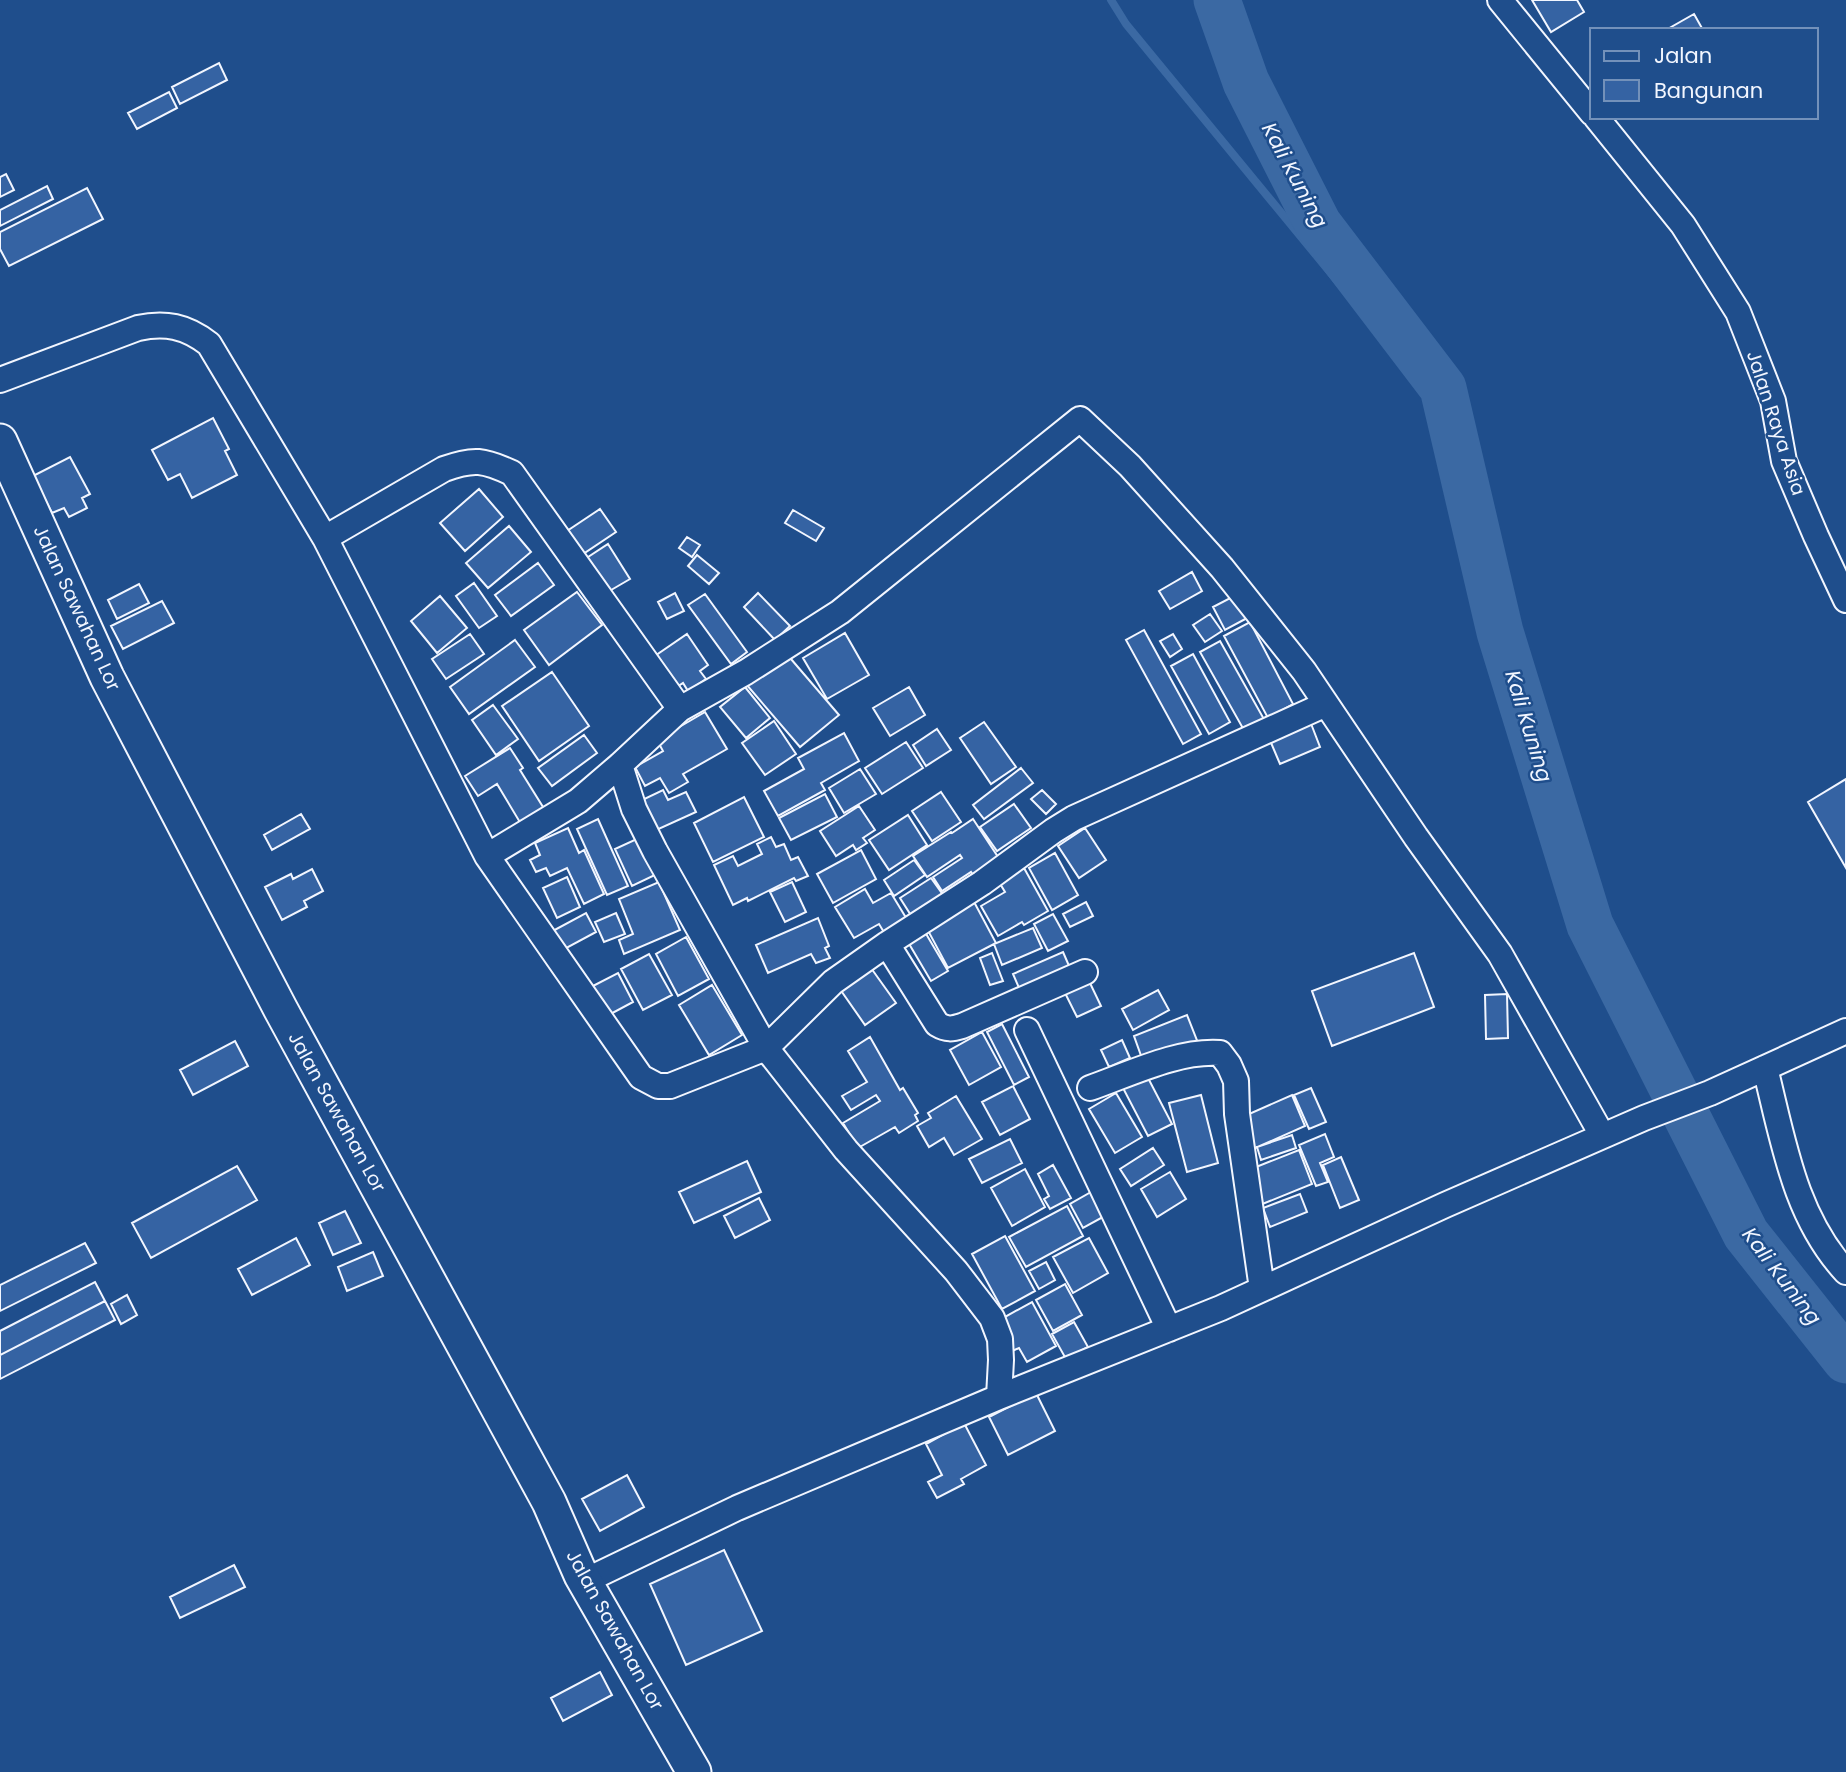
<svg xmlns="http://www.w3.org/2000/svg" width="1846" height="1772" font-family="Poppins,sans-serif">
	<rect width="100%" height="100%" fill="#1f4e8c"/>
	<g fill="none" stroke-linecap="round" stroke-linejoin="round">
		<path stroke="#3b69a3" stroke-width="8" d="M1111,0L1126,24L1431,395L1437,415"/>
		<path stroke="#3b69a3" stroke-width="47" d="M1217,0L1246,82L1318,224L1443,388L1500,632L1590,925L1746,1234L1846,1360"/>
	</g>
	<path fill="#3563a3" stroke="#f2f6ff" stroke-width="2" d="M1532,0H1577L1584,12L1551,32Z
		M1694,14L1703,30H1666Z
		M219,63L227,80L180,104L172,87Z
		M169,92L177,108L137,129L128,113Z
		M6,174L14,190L0,197V177Z
		M47,186L53,199L0,226V210Z
		M87,188L103,219L9,266L0,249V232Z
		M213,418L229,449L225,451L237,475L192,498L180,474L168,480L152,450Z
		M70,457L90,494L82,498L87,508L69,517L64,508L52,513L33,476Z
		M479,489L503,517L465,551L440,523Z
		M600,509L616,532L583,554L567,531Z
		M793,510L824,528L816,541L785,523Z
		M509,526L531,552L488,588L466,563Z
		M687,537L700,545L692,557L679,548Z
		M608,544L630,579L606,593L585,559Z
		M697,555L719,573L709,584L688,566Z
		M538,563L554,585L511,616L495,595Z
		M1192,572L1202,591L1170,609L1159,591Z
		M474,583L497,616L479,628L456,596Z
		M139,584L149,603L117,619L108,600Z
		M577,592L602,625L549,665L524,630Z
		M675,593L684,611L667,619L658,602Z
		M758,593L790,626L775,640L744,607Z
		M705,594L747,652L731,664L688,605Z
		M1236,595L1249,617L1225,630L1213,607Z
		M440,596L467,628L437,653L411,621Z
		M162,601L174,623L123,649L111,626Z
		M1210,614L1222,631L1205,642L1193,625Z
		M1250,622L1293,704L1268,718L1224,636Z
		M1144,630L1201,734L1183,744L1126,640Z
		M845,633L869,675L827,699L803,658Z
		M470,634L484,654L446,679L432,659Z
		M687,634L708,665L700,671L706,679L688,691L683,683L671,691L649,660Z
		M1173,634L1182,649L1170,657L1160,641Z
		M515,640L535,667L469,714L450,687Z
		M1220,641L1265,721L1245,732L1200,652Z
		M785,652L839,715L800,747L746,684Z
		M1193,654L1230,722L1209,734L1171,666Z
		M552,672L589,726L539,761L502,706Z
		M745,687L770,718L746,738L720,707Z
		M909,687L925,715L890,736L873,708Z
		M493,705L518,739L496,755L472,720Z
		M705,712L727,749L683,774L688,782L669,793L660,778L645,786L635,767L663,751L657,740Z
		M774,721L796,754L765,775L742,743Z
		M1310,721L1320,747L1280,764L1269,738Z
		M984,722L1016,767L991,784L960,738Z
		M937,729L951,750L926,766L913,745Z
		M844,733L859,761L821,783L825,790L778,816L764,791L804,769L798,758Z
		M584,735L597,753L552,786L538,768Z
		M906,742L923,768L882,794L865,768Z
		M510,748L523,768L520,770L548,815L524,829L497,784L478,796L465,776Z
		M1021,768L1033,783L984,819L973,805Z
		M860,769L876,794L844,813L829,788Z
		M1846,779V868L1808,802Z
		M663,790L668,800L686,792L696,812L652,832L638,802Z
		M1042,790L1056,804L1046,814L1031,799Z
		M941,792L961,822L932,841L912,811Z
		M825,794L837,817L791,840L779,818Z
		M744,797L764,837L713,862L694,823Z
		M1014,804L1031,828L997,851L980,827Z
		M859,806L875,830L863,838L867,843L856,850L853,845L836,856L820,831Z
		M301,814L310,829L272,850L264,835Z
		M908,815L927,845L889,870L869,840Z
		M598,819L628,886L607,895L577,829Z
		M973,819L1002,863L976,880L971,872L942,891L933,877L962,858L960,855L927,877L913,856L951,832L952,833Z
		M568,828L579,853L584,850L604,894L584,904L567,868L550,876L546,868L536,872L530,860L540,855L535,843Z
		M1085,828L1106,860L1079,878L1058,846Z
		M641,837L657,874L632,886L615,849Z
		M771,837L776,847L784,844L791,860L798,857L808,876L796,881L794,878L748,901L747,898L733,905L714,865L733,856L738,866L762,854L757,844Z
		M861,850L876,879L833,903L817,874Z
		M1055,853L1078,895L1052,910L1029,868Z
		M914,860L925,875L894,896L884,880Z
		M1024,868L1048,911L1024,925L1022,922L998,936L981,906L1005,892L999,882Z
		M312,869L323,891L304,901L307,907L282,920L265,887L291,874L293,879Z
		M567,877L580,907L557,918L543,888Z
		M931,878L946,899L914,920L900,898Z
		M659,882L680,930L624,954L619,940L633,934L619,899Z
		M792,882L806,912L785,922L770,892Z
		M865,889L873,903L891,893L911,926L888,939L879,924L854,938L835,907Z
		M973,900L996,943L948,968L925,925Z
		M1086,902L1093,916L1070,927L1063,914Z
		M586,913L596,932L559,952L549,933Z
		M616,913L625,934L604,942L595,922Z
		M1053,914L1068,941L1048,951L1034,924Z
		M818,918L829,946L825,948L830,958L816,963L811,954L768,973L756,945Z
		M922,927L948,971L931,981L905,937Z
		M1033,928L1042,948L1002,965L994,944Z
		M686,937L709,979L678,996L656,954Z
		M1063,952L1073,975L1023,997L1013,974Z
		M992,953L1003,981L990,985L980,958Z
		M1414,953L1434,1007L1332,1046L1312,991Z
		M649,954L672,995L643,1010L621,969Z
		M866,961L896,1003L865,1025L835,982Z
		M618,973L633,1002L605,1017L589,988Z
		M1089,981L1101,1006L1077,1017L1065,993Z
		M712,985L742,1035L709,1055L679,1005Z
		M1158,990L1169,1010L1133,1030L1122,1009Z
		M1507,994L1508,1038L1486,1039L1485,995Z
		M1187,1015L1198,1043L1144,1064L1134,1036Z
		M1002,1024L1029,1077L1014,1085L987,1032Z
		M982,1032L1001,1067L969,1085L950,1050Z
		M870,1037L900,1090L903,1088L918,1113L915,1115L918,1121L899,1133L895,1127L858,1148L843,1123L880,1101L876,1095L851,1110L842,1096L867,1082L848,1051Z
		M1122,1040L1130,1058L1109,1067L1101,1050Z
		M235,1041L248,1066L193,1095L180,1070Z
		M1147,1076L1172,1124L1148,1136L1123,1088Z
		M1013,1086L1030,1119L1000,1135L982,1102Z
		M1311,1088L1326,1122L1309,1129L1294,1095Z
		M1116,1093L1142,1137L1115,1153L1089,1109Z
		M1201,1095L1218,1163L1187,1172L1169,1103Z
		M1292,1095L1305,1126L1253,1149L1240,1118Z
		M956,1096L982,1139L954,1155L944,1138L929,1147L917,1126L931,1118L928,1113Z
		M1325,1134L1334,1157L1320,1163L1328,1182L1316,1186L1299,1145Z
		M1292,1135L1296,1148L1261,1160L1257,1147Z
		M1010,1139L1022,1163L982,1183L969,1159Z
		M1153,1148L1164,1165L1131,1186L1120,1169Z
		M1299,1150L1312,1184L1260,1205L1246,1171Z
		M1341,1157L1359,1200L1340,1208L1323,1165Z
		M747,1161L761,1192L694,1223L679,1192Z
		M1053,1165L1071,1198L1050,1209L1044,1199L1049,1196L1038,1174Z
		M237,1166L257,1200L151,1258L132,1223Z
		M1025,1169L1045,1207L1012,1226L991,1188Z
		M1170,1172L1186,1199L1157,1217L1141,1189Z
		M1098,1188L1112,1212L1083,1228L1070,1204Z
		M1300,1194L1307,1212L1270,1227L1263,1208Z
		M759,1198L770,1220L735,1238L724,1216Z
		M1067,1206L1083,1236L1026,1267L1009,1237Z
		M345,1211L361,1243L333,1255L319,1223Z
		M1005,1236L1035,1291L1002,1309L972,1254Z
		M296,1238L310,1265L252,1295L238,1269Z
		M1089,1238L1108,1273L1073,1293L1053,1257Z
		M85,1243L96,1263L0,1311V1285Z
		M373,1252L383,1276L347,1291L338,1267Z
		M1046,1262L1055,1280L1039,1289L1029,1271Z
		M95,1282L105,1301L0,1355V1331Z
		M1065,1284L1082,1315L1053,1331L1036,1300Z
		M127,1295L137,1315L121,1324L111,1304Z
		M105,1301L115,1320L0,1379V1355Z
		M1032,1302L1056,1346L1027,1362L1019,1348L1010,1352L1003,1318Z
		M1074,1322L1088,1347L1066,1359L1052,1334Z
		M1036,1393L1055,1431L1008,1455L989,1417Z
		M964,1423L986,1465L961,1479L964,1484L937,1498L928,1482L942,1475L926,1444Z
		M627,1475L644,1507L600,1531L582,1499Z
		M724,1550L762,1631L686,1665L650,1584Z
		M234,1565L245,1587L180,1618L170,1597Z
		M600,1672L612,1695L563,1721L551,1698Z"/>
	<g fill="none" stroke-linecap="round" stroke-linejoin="round">
		<defs>
			<path id="minor" d="M1500,0L1592,113
				M1596,117L1683,225L1738,312L1773,401L1784,461L1816,536L1846,600
				M0,380L138,328C165,322 186,326 209,344L325,538L487,856L641,1077L658,1086H670L766,1048L846,1150L956,1271L992,1318L1000,1339L1001,1360L999,1397
				M325,538L444,469C474,458 484,460 512,473L680,709
				M620,765L634,809L655,851L766,1048L833,982L887,944L982,883L1053,831L1074,818L1326,704
				M487,856L578,801L620,765L680,709L746,672L840,612L1080,419L1130,466L1222,568L1304,671L1416,837L1500,954L1602,1135
				M887,944L937,1024C947,1030 952,1029 962,1026L1085,972
				M1027,1030L1169,1329
				M1765,1068C1783,1139 1794,1216 1846,1272
				M1090,1088C1130,1074 1178,1050 1220,1053L1229,1065L1236,1081L1237,1114L1262,1289
				M585,1581L737,1508L999,1397L1221,1308L1445,1205L1644,1118L1710,1093L1846,1031"/>
			<path id="secondary" d="M0,441L107,677L281,1010L549,1502L581,1575L694,1772"/>
		</defs>
		<use href="#minor" stroke="#f2f6ff" stroke-width="28"/>
		<use href="#secondary" stroke="#f2f6ff" stroke-width="37"/>
		<use href="#minor" stroke="#1f4e8c" stroke-width="24"/>
		<use href="#secondary" stroke="#1f4e8c" stroke-width="33"/>
	</g>
	<g text-anchor="middle" dominant-baseline="central" stroke-width="5" stroke-linejoin="round" paint-order="stroke">
		<g font-size="19" fill="#f2f6ff" stroke="#1f4e8c">
			<text transform="translate(1776 423) rotate(72)">Jalan Raya Asia</text>
			<text transform="translate(77 608) rotate(65)">Jalan Sawahan Lor</text>
			<text transform="translate(337 1112) rotate(61)">Jalan Sawahan Lor</text>
			<text transform="translate(615 1630) rotate(61)">Jalan Sawahan Lor</text>
		</g>
		<g font-size="21" font-style="italic" fill="#f2f6ff" stroke="#1f4e8c">
			<text transform="translate(1295 175) rotate(62)">Kali Kuning</text>
			<text transform="translate(1529 726) rotate(73)">Kali Kuning</text>
			<text transform="translate(1782 1276) rotate(53)">Kali Kuning</text>
		</g>
	</g>
	<rect x="1590" y="28" width="228" height="91" fill="#1f4e8c" stroke="#7391ba" stroke-width="2"/>
	<rect x="1604" y="51" width="35" height="10" fill="#1f4e8c" stroke="#7391ba" stroke-width="2"/>
	<text x="1654" y="63" font-size="21" fill="#f2f6ff">Jalan</text>
	<rect x="1604" y="80" width="35" height="21" fill="#3563a3" stroke="#7391ba" stroke-width="2"/>
	<text x="1654" y="98" font-size="21" fill="#f2f6ff">Bangunan</text>
</svg>
